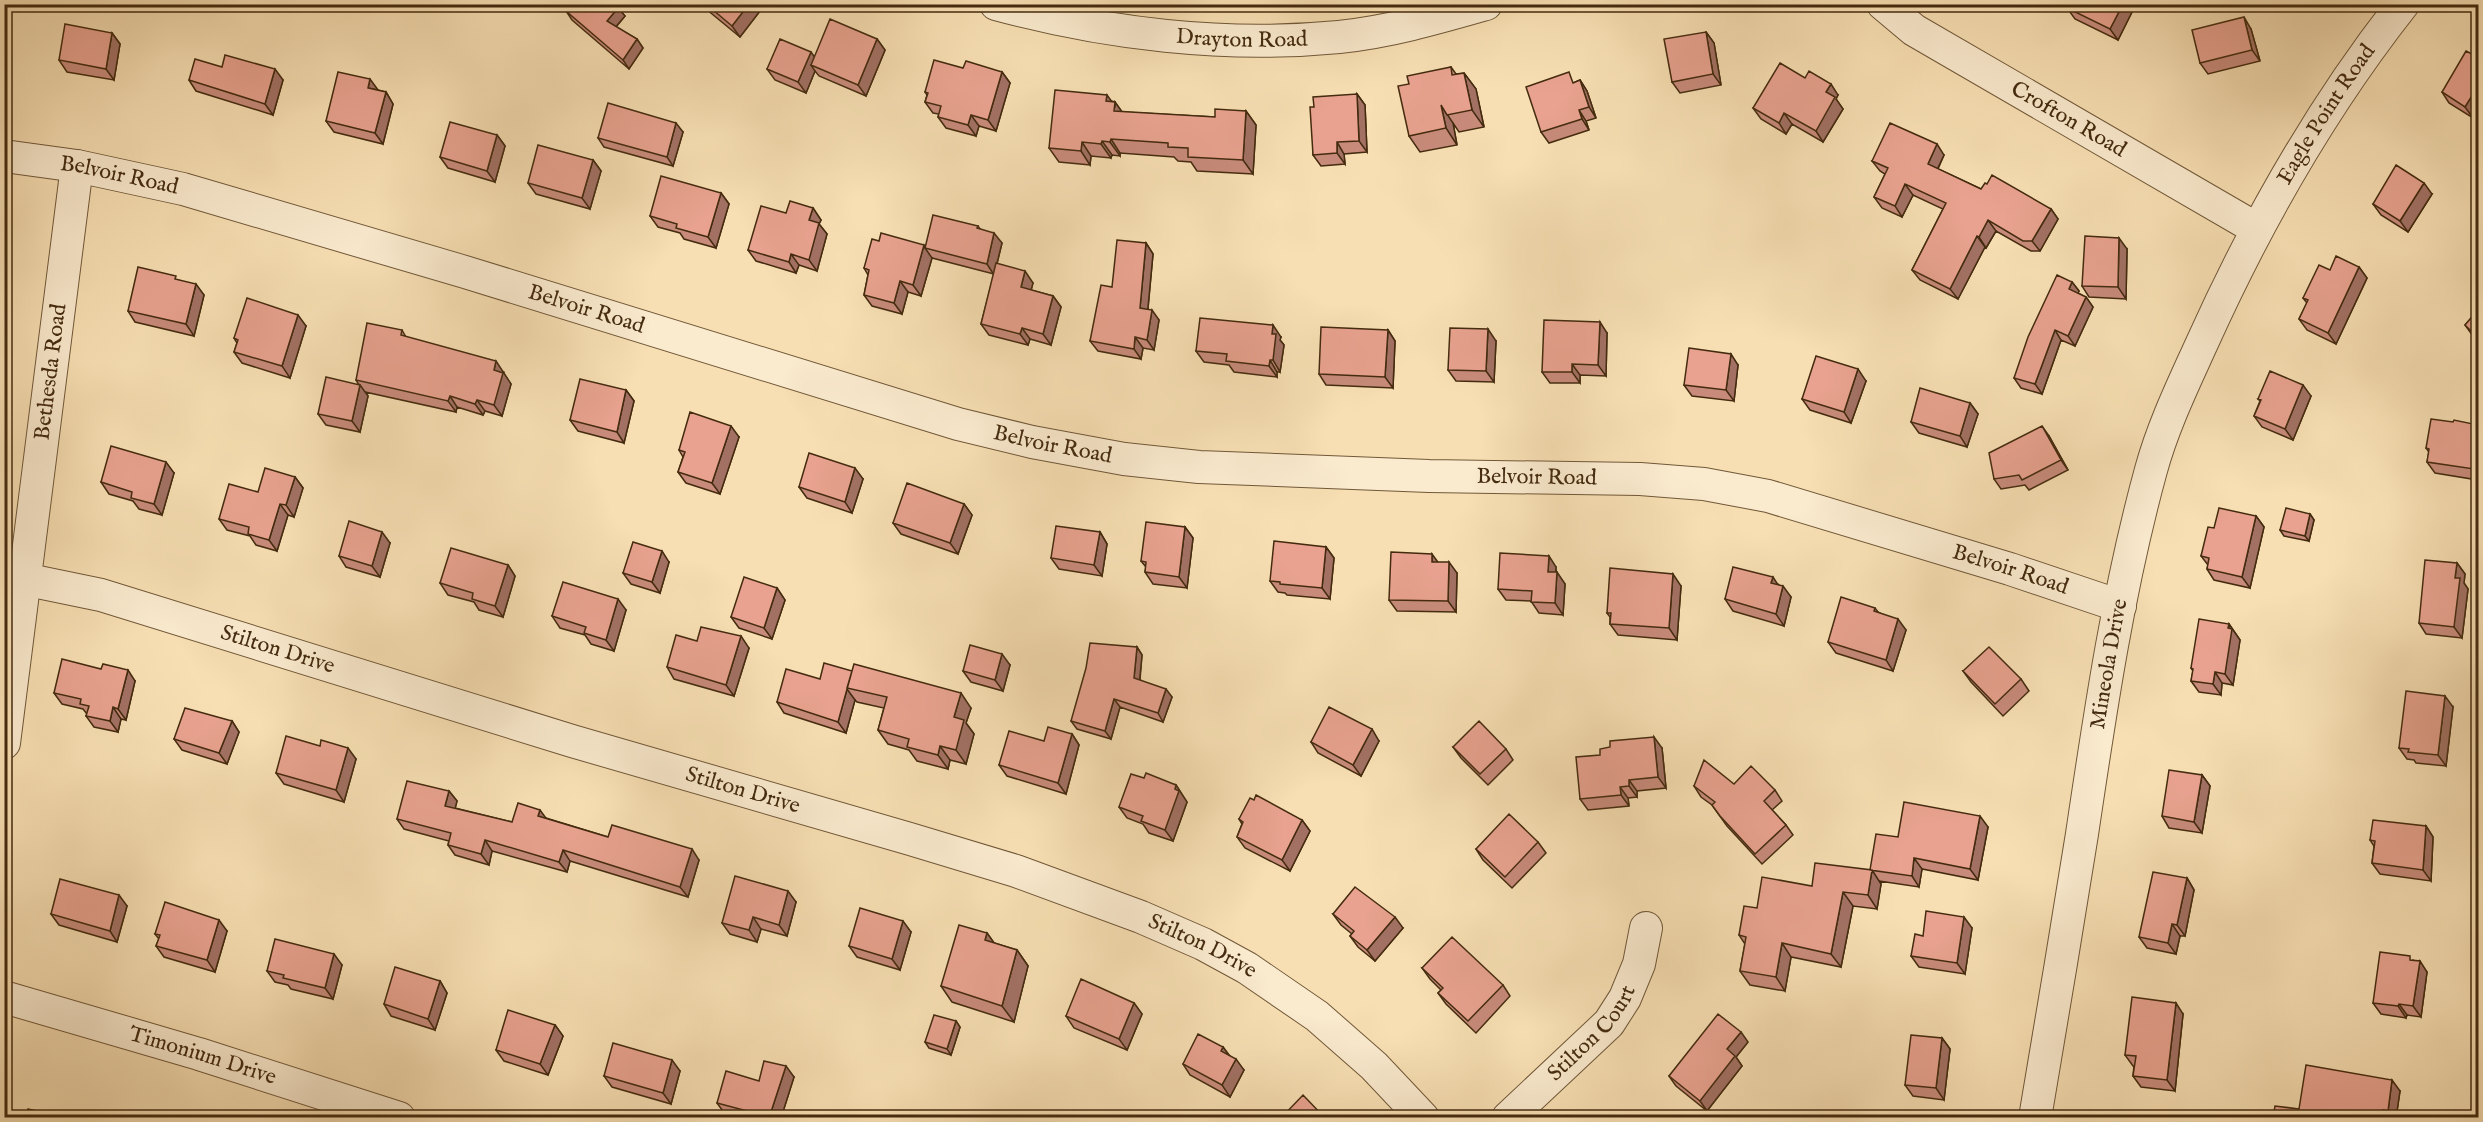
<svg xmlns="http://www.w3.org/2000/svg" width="2483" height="1122" font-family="'IM FELL English',serif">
	<rect width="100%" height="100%" fill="#f7dfb3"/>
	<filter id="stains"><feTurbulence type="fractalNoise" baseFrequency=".00333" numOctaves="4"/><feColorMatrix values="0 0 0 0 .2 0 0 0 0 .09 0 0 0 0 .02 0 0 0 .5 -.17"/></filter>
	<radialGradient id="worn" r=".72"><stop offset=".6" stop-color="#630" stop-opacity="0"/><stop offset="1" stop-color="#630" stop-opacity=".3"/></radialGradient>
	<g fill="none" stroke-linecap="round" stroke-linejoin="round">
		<defs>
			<g id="minor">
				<path id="s1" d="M996,4C1106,34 1225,48 1339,37C1389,32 1437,18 1486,4"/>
				<path id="s2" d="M1883,4L1914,30L2257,229"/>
				<path id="s3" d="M4,156L77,166L183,189L465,272L958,424L1032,442L1124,459L1199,467L1429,476L1640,479L1704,484L1768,496L2010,569L2120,606"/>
				<path id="s4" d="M4,575L101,595L572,741L910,839L1016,871L1141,917L1203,944L1247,968L1317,1016L1374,1066L1423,1118"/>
				<path id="s5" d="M4,743L77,166"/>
				<path id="s6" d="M4,997L199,1054L399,1118"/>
				<path id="s7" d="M1508,1118L1609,1023L1625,998L1639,964L1646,928"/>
				<path id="s8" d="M2035,1118C2051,1023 2067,929 2082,834C2100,713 2118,590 2151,470C2163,426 2183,385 2202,343C2256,223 2321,108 2403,4"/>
			</g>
		</defs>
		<use href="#minor" stroke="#715838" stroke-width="34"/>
		<use href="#minor" stroke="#faeace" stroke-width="32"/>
	</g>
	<path fill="#c88b7b" stroke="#442b0f" stroke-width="1.5" d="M570,4H615L618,8L625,16L616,27L637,39L643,48L629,69L572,20L566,11Z
		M700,4H760V11L740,37Z
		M2069,4H2134L2135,6L2118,40L2075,19L2067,8Z
		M2251,29L2260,61L2208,74L2200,63Z
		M1706,32L1714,43L1721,85L1680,93L1672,82Z
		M112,33L120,44L114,80L67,72L59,60Z
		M877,39L885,50L866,96L819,76L815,71L806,93L775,80L767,69Z
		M2478,57L2473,118L2449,103L2442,92Z
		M222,67L283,80L273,115L196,91L189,80Z
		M1451,67L1456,74L1464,73L1476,89L1484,127L1459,132L1453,123L1457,145L1420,152L1409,136V84Z
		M963,68L1002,72L1010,83L996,131L979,126L976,136L946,128L938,117L939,114L933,113L925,102L927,95L925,92Z
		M1580,80L1587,91L1596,118L1586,121L1589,130L1549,143L1541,132L1575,82Z
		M378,90L386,92L393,104L383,144L334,132L326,121Z
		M1357,94L1365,105L1367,152L1344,154L1345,164L1321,166L1313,155L1314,107Z
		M1838,95L1836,99L1843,109L1823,142L1792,124L1786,134L1761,119L1753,108Z
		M1111,101L1115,102L1122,112L1215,117L1246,111L1256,125L1253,174L1197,171L1191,162L1178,161L1174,157L1120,153V156L1112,155L1111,158L1091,156L1090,165L1059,162L1049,148Z
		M683,132L673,166L604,147L598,138Z
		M497,135L505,146L495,182L448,168L440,157Z
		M1944,155L1938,169L1981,189L2051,209L2058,219L2040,251H2031L1996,231L1986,248L1985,247L1958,299L1920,280L1912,270L1943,209L1913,195L1902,217L1882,208L1874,197L1885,174L1880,171L1872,161Z
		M593,160L601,171L590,209L536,194L528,183Z
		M721,193L729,204L716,248L684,239L680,233L658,227L650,216Z
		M2432,194L2408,232L2381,215L2373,204Z
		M813,208L821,220L819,224L827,234L817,271L799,265L796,273L756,261L748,250L786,213Z
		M978,226L980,229L1002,243L997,264L1033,283L1031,290L1053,296L1061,307L1051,345L1030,339L1028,345L989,335L981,324L994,274L932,258L921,296L908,292L902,314L872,306L864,295L868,275L864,268L879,241L925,247Z
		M1146,243L1153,254L1148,309L1159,320L1154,350L1143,348L1141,359L1098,351L1090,341L1112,287Z
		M2127,249L2126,299L2089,297L2082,286Z
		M2359,267L2367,278L2336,344L2307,330L2299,319L2307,303L2303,298L2330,270Z
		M178,280L204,295L194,336L135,322L128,311Z
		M2072,282L2079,291L2078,293L2086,297L2093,307L2075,346L2061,340L2042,394L2021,388L2014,378Z
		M2478,310V342L2473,336L2465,325Z
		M306,326L290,378L242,363L234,352L237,343L234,338Z
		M402,330L406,337L504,372V374L511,384L502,416L485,411L483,415L457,407L456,412L365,392L368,396L360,432L326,425L318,414L359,385L356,380Z
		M1388,330L1395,341L1393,388L1326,385L1319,374Z
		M1607,333L1606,376L1580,375V383H1550L1542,372Z
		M1281,337L1280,340L1284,345L1280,372H1277V377L1234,372L1229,365L1204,362L1196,351Z
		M1496,341L1494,382L1456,381L1448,370Z
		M1738,365L1734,401L1692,396L1684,385Z
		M1866,381L1851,423L1810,410L1802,399Z
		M626,390L634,401L624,443L578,431L570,420Z
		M2311,396L2293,440L2262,427L2254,416L2260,401L2258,399Z
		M1970,403L1978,414L1967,447L1919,433L1911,422Z
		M2453,422L2478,425V480L2435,473L2427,462L2429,452L2426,448Z
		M2049,436L2068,470L2029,490L2025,485L2001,489L1994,479Z
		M739,437L720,494L686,483L678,472L683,457L679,450Z
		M174,473L162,515L139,509L133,501L109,494L101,482Z
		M295,477L303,488L294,517L288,515L277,551L256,545L250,536L227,530L219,519L258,492Z
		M863,479L852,513L807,498L799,487Z
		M964,504L972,515L958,554L901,534L893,523Z
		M2310,514L2314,520L2309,541L2284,536L2280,530Z
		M2256,516L2264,527L2250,588L2214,580L2207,569L2208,565L2201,556L2214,528Z
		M1185,527L1193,538L1187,588L1153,584L1145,572L1146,567L1141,561Z
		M1100,532L1107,544L1102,576L1059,569L1051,558Z
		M390,543L380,577L346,567L339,556Z
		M1326,547L1334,558L1330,599L1287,595L1285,593L1278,592L1270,581Z
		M669,562L660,593L631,584L623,573Z
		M2457,563L2465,574L2464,583L2468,589L2462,638L2426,634L2419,623Z
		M508,565L515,576L503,617L479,610L474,602L448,595L440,583Z
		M1556,567V572L1565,584L1563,615L1539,613L1531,601L1506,600L1498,589Z
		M1457,573L1456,612L1397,611L1389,600Z
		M1778,584L1791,597L1784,626L1733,611L1725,599Z
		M1681,586L1677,640L1618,635L1610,624V617L1607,613Z
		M777,588L785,600L772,639L739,628L731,617Z
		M1875,608L1878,612L1906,630L1893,671L1836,653L1828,642Z
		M626,610L614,651L591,644L585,635L560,628L552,616Z
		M2229,624L2240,640L2233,685L2222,683L2221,695L2199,692L2191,681L2193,671L2191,668Z
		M697,641L749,648L734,696L674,679L667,667Z
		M1137,647L1142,655L1140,680L1172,697L1163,722L1120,707L1111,739L1077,729L1071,721Z
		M1010,665L1003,691L971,682L963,671Z
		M1963,671L2021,679L2029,691L2003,716L1971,682Z
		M820,679L971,708L966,723L974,734L966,764L950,760L948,769L917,761L909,750L888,744L878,730L884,708L857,702L855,700L846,733L784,713L777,702Z
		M135,681L126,720L121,719L118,732L94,727L86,716L87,714L83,709L62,704L54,693Z
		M2453,707L2446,766L2416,763L2414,760L2407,759L2399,748Z
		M232,721L239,732L227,764L182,750L174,739Z
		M1072,734L1079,745L1066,794L1007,776L999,765L1044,741Z
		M1379,741L1361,776L1318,753L1311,742Z
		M320,746L356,759L344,802L284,784L276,773Z
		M1453,747L1506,749L1513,760L1488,785L1461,758Z
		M1662,748L1666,788L1637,791V797L1628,798L1629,806L1588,810L1580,799Z
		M2202,775L2210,786L2202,833L2169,828L2162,816Z
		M1144,778L1176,785L1187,802L1173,841L1149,833L1143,824L1127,818L1119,807Z
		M1734,784L1775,790L1782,801L1772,810L1786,825L1793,835L1762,864L1727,826L1712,805L1701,797L1694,786Z
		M449,791L457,801L455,808L512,822L546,818L608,837L699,860L688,897L570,861L567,872L492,851L489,865L455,855L448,845L449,841L404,829L397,819Z
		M1239,819L1302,820L1310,831L1290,871L1245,848L1237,837L1242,824Z
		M2426,826L2433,837L2431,881L2380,874L2372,863L2374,846L2370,840Z
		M1988,827L1978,880L1922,869L1919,887L1879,881L1881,884L1877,909L1853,906L1841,967L1791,957L1785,991L1750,985L1740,971L1745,944L1739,935L1757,908L1812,886L1871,870L1898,837Z
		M1538,842L1546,853L1512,888L1483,860L1476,849Z
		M2187,878L2194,890L2185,936H2180L2176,954L2147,948L2139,937Z
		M796,902L787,936L761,929L757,942L730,934L722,923Z
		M127,906L117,942L59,925L51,914Z
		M1333,914L1403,928L1375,961L1358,947L1350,936L1352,934L1341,925Z
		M1972,928L1965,974L1919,967L1911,956L1923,936Z
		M227,931L215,972L164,957L156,946L159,939L155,934Z
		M911,932L900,970L857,957L849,946Z
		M987,933L994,943L1017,950L1028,966L1014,1022L952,1002L941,986Z
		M2413,960L2427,972L2421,1017L2407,1015L2406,1018L2381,1014L2373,1003Z
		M342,965L333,999L291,989L288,985L275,982L267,971Z
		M1422,968L1503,985L1510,996L1476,1033L1446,1004L1438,993L1441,990L1430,979Z
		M440,981L447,993L435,1030L391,1016L384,1004Z
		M1134,1003L1142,1014L1127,1050L1074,1028L1066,1016Z
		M2183,1014L2175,1091L2141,1087L2133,1076L2134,1066H2133L2125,1055Z
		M956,1021L960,1027L951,1055L929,1048L925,1042Z
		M555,1025L563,1036L548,1075L504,1061L496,1050Z
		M1942,1038L1950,1049L1944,1100L1913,1096L1905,1085Z
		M1748,1042L1736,1057L1742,1066L1707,1111L1676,1086L1669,1076Z
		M1223,1047L1229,1055L1244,1070L1230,1097L1190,1075L1183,1064Z
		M680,1071L671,1104L612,1087L604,1076Z
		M794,1077L781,1118H737L725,1114L717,1103L759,1081Z
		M2400,1091L2396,1118H2273L2299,1109Z"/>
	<path fill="#a27164" stroke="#442b0f" stroke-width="1.5" d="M749,4H760V11L740,37L732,26Z
		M2123,4H2134L2135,6L2118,40L2110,29Z
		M618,8L625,16L613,30L607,21Z
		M2244,17L2251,29L2260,61L2252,50Z
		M1706,32L1714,43L1721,85L1713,74Z
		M112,33L120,44L114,80L106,69Z
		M637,39L643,48L629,69L623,60Z
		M877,39L885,50L866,96L858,85Z
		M811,52L819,63L811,65L815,71L806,93L798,82Z
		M275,69L283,80L273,115L265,104Z
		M1002,72L1010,83L996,131L988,120Z
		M1464,73L1476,89L1484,127L1472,110Z
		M370,79L378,90L368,88Z
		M1580,80L1587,91L1596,118L1589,107Z
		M1831,84L1838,95L1836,99L1843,109L1823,142L1816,131L1826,92Z
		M2478,85V108L2473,118L2465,107Z
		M386,92L393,104L383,144L375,133Z
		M1357,94L1365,105L1367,152L1359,141Z
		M1107,95L1115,106V102L1125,116L1124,125L1106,101Z
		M1441,105L1453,123L1457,145L1446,128Z
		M1579,110L1586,121L1589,130L1582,119Z
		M1246,111L1256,125L1253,174L1243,160Z
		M1784,113L1792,124L1786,134L1779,123Z
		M971,115L979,126L976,136L968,125Z
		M676,123L683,132L673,166L667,157Z
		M497,135L505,146L495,182L487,171Z
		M1111,139L1120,153V156L1110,142Z
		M1102,141L1112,155L1111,158L1101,144Z
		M1082,142L1091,156L1090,165L1081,151Z
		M1337,142L1344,154L1345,164L1337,153Z
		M1937,144L1944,155L1935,174L1928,164Z
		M593,160L601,171L590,209L582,198Z
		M2424,183L2432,194L2408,232L2400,221Z
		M1905,184L1913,195L1902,217L1895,206Z
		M721,193L729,204L716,248L708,237Z
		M813,208L821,220L819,224L827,234L817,271L809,260V220Z
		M2051,209L2058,219L2040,251L2032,241Z
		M1988,220L1996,231L1986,248L1979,237Z
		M994,233L1002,243L994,275L987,264Z
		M1977,236L1985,247L1958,299L1950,289Z
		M2119,238L2127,249L2126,299L2118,287Z
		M1146,243L1153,254L1147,318L1140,308Z
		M924,245L926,248H925L932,258L921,296L913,285Z
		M791,254L799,265L796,273L789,262Z
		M2359,267L2367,278L2336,344L2328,333Z
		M1025,271L1033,283L1029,298L1021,287Z
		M900,281L908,292L902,314L894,303Z
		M2072,282L2079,291L2076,299L2069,289Z
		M196,284L204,295L194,336L186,324Z
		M1053,296L1061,307L1051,345L1043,334Z
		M2086,297L2093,307L2075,346L2068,336Z
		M1152,310L1159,320L1154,350L1147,340Z
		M298,315L306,326L290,378L282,366Z
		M1600,322L1607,333L1606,376L1598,365Z
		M1273,325L1281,337L1280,340L1284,345L1280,372L1273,360L1272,334Z
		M1022,328L1030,339L1028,345L1020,334Z
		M1488,329L1496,341L1494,382L1486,371Z
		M1388,330L1395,341L1393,388L1385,377Z
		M2055,330L2061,340L2042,394L2035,384Z
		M1135,337L1143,348L1141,359L1134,349Z
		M1731,354L1738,365L1734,401L1726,390Z
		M1270,360L1277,372V377L1269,366Z
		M496,361L511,384L502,416L494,405V370Z
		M1572,364L1580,375V383L1572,372Z
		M1858,369L1866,381L1851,423L1844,412Z
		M360,385L368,396L360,432L352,421Z
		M2303,385L2311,396L2293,440L2285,429Z
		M626,390L634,401L624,443L617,432Z
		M450,396L457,407L456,412L448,401Z
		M477,400L485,411L483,415L475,404Z
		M1970,403L1978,414L1967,447L1960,436Z
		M731,426L739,437L720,494L712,483Z
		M2042,426L2049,436L2068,470L2061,460Z
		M2477,448L2478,451V476L2474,469Z
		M166,462L174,473L162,515L154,504Z
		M855,468L863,479L852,513L845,502Z
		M295,477L303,488L294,517L286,505Z
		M280,504L288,515L277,551L269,540Z
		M964,504L972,515L958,554L950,543Z
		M2310,514L2314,520L2309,541L2305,536Z
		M2256,516L2264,527L2250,588L2242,577Z
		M1185,527L1193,538L1187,588L1179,577Z
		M382,532L390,543L380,577L372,566Z
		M1100,532L1107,544L1102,576L1094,565Z
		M1326,547L1334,558L1330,599L1322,588Z
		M662,551L669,562L660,593L652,582Z
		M1432,554L1440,565L1432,562Z
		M1549,556L1556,567L1555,583L1548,572Z
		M1449,562L1457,573L1456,612L1448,601Z
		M2457,563L2465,574L2464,583L2468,589L2462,638L2454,627L2455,578Z
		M508,565L515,576L503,617L495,606Z
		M1557,572L1565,584L1563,615L1555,603Z
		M1673,574L1681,586L1677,640L1669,628Z
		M1773,577L1780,588L1771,583Z
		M1783,586L1791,597L1784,626L1776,614Z
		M777,588L785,600L772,639L764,628Z
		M618,599L626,610L614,651L606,640Z
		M1898,619L1906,630L1893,671L1886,660Z
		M2229,624L2240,640L2233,685L2225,674Z
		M741,636L749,648L734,696L726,685Z
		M1137,647L1142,655L1139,686L1134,678Z
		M1002,654L1010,665L1003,691L995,680Z
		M128,670L135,681L126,720L118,709Z
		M2215,672L2222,683L2221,695L2213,684Z
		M847,689L855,700L846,733L838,722Z
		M1166,689L1172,697L1163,722L1158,713Z
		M961,693L971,708L966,723L974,734L966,764L956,750L954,717Z
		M2445,696L2453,707L2446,766L2438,755Z
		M1114,699L1120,707L1111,739L1105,731Z
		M113,707L121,719L118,732L110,721Z
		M232,721L239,732L227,764L219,753Z
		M1372,729L1379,741L1361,776L1353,765Z
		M1072,734L1079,745L1066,794L1058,783Z
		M1654,737L1662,748L1666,788L1658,777Z
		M940,746L950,760L948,769L938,755Z
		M348,748L356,759L344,802L336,790Z
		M2202,775L2210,786L2202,833L2194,822Z
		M1629,780L1637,791V797L1629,786Z
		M1176,785L1187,802L1173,841L1165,830Z
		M1620,787L1628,798L1629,806L1621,795Z
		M449,791L457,801L453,817L445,806Z
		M540,810L548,821L538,816Z
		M1980,816L1988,827L1978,880L1970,869Z
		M1302,820L1310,831L1290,871L1282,860Z
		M2426,826L2433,837L2431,881L2423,870Z
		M485,840L492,851L489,865L481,854Z
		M692,849L699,860L688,897L680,887Z
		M563,850L570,861L567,872L559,862Z
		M1914,858L1922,869L1919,887L1912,876Z
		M1872,870L1881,884L1877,909L1868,895Z
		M2187,878L2194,890L2185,936L2177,925Z
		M788,891L796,902L787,936L779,925Z
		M1843,892L1853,906L1841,967L1831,954Z
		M119,895L127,906L117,942L110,931Z
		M753,917L761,929L757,942L749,930Z
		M1395,917L1403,928L1375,961L1367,950Z
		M1964,917L1972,928L1965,974L1957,963Z
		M219,920L227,931L215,972L207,960Z
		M903,921L911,932L900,970L892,959Z
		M2172,924L2180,936L2176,954L2168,943Z
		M987,933L999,950L985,940Z
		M1782,943L1791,957L1785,991L1776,977Z
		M1017,950L1028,966L1014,1022L1002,1006Z
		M334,954L342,965L333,999L325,988Z
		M2420,961L2427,972L2421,1017L2413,1006Z
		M440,981L447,993L435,1030L428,1019Z
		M1134,1003L1142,1014L1127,1050L1119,1039Z
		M2176,1003L2183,1014L2175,1091L2167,1080Z
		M2399,1004L2407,1015L2406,1018L2398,1006Z
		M956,1021L960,1027L951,1055L947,1049Z
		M555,1025L563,1036L548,1075L540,1064Z
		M1741,1032L1748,1042L1736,1057L1742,1066L1707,1111L1700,1101L1727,1049Z
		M1942,1038L1950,1049L1944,1100L1936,1088Z
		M1223,1047L1231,1058L1221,1051Z
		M1236,1059L1244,1070L1230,1097L1222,1085Z
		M672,1060L680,1071L671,1104L663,1093Z
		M786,1066L794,1077L781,1118H769Z
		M2392,1080L2400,1091L2396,1118H2392L2388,1111Z
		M2383,1110L2388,1118H2382Z"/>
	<path fill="#e8a28f" stroke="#442b0f" stroke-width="1.5" d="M570,4H577L587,10L581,4H615L618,8L607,21L637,39L623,60L566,11Z
		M706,4H749L732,26Z
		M2069,4H2123L2110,29L2067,8Z
		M2244,17L2252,50L2200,63L2192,30Z
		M830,19L877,39L858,85L811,65Z
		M65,24L112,33L106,69L59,60Z
		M1706,32L1713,74L1672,82L1664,39Z
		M780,39L811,52L798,82L767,69Z
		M2466,51L2478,57V86L2465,107L2442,92Z
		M225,55L275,69L265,104L189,80L195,59L222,67Z
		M934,60L963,68L966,61L1002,72L988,120L971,115L968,125L938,117L941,106L925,102L928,93L925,92Z
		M1780,63L1805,78L1809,71L1831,84L1826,92L1835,97L1816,131L1784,113L1779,123L1753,108Z
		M1451,67L1452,75L1464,73L1472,110L1447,115L1441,105L1446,128L1409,136L1398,86L1409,84L1407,76Z
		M338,72L370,79L368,88L386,92L375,133L326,121Z
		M1569,72L1573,83L1580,80L1589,107L1579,110L1582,119L1541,132L1526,87Z
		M1055,90L1107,95L1106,101L1115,102L1114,111L1215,117V109L1246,111L1243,160L1188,157V148L1168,147V143L1111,139L1110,142L1102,141L1101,144L1082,142L1081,151L1049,148Z
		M1357,94L1359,141L1337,142V153L1313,155L1310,107H1314L1313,97Z
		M608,103L676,123L667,157L598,138Z
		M450,122L497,135L487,171L440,157Z
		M1890,123L1937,144L1928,164L1981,189L1985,183L1987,184L1992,175L2051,209L2032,241H2023L1988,220L1979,237L1977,236L1950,289L1912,270L1946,203L1905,184L1895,206L1874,197L1888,168L1872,161Z
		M538,145L593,160L582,198L528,183Z
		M2396,165L2424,183L2400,221L2373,204Z
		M661,176L721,193L708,237L676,228L677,224L650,216Z
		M790,201L813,208L809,220L819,223L809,260L791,254L789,262L748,250L761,206L786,213Z
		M933,215L978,226L977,228L994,233L987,264L925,248Z
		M881,233L924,245L913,285L900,281L894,303L864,295L869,270L864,268L872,239L879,241Z
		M2085,236L2119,238L2118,287L2082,286Z
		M2478,236V249L2472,244Z
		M1117,240L1146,243L1140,308L1152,310L1147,340L1135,337L1134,349L1090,341L1101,285L1112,287Z
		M2336,256L2359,267L2328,333L2299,319L2308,300L2303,298L2319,265L2330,270Z
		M996,263L1025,271L1021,287L1053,296L1043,334L1022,328L1020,334L981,324Z
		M138,267L176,276L175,279L196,284L186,324L128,311Z
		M2057,275L2072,282L2069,289L2086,297L2068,336L2055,330L2035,384L2014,378L2028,337Z
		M247,298L298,315L282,366L234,352L238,340L234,338Z
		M2478,310V338L2465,325Z
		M1200,318L1273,325L1272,334H1276L1273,360H1270L1269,366L1226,361L1227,354L1196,351Z
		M1544,320L1600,322L1598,365L1572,364V372H1542Z
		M367,323L402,330L401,335L496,361L494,370L503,373L494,405L477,400L475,404L450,396L448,401L356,380Z
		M1321,327L1388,330L1385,377L1319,374Z
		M1450,328L1488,329L1486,371L1448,370Z
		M1689,348L1731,354L1726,390L1684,385Z
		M1816,356L1858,369L1844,412L1802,399Z
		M2270,371L2303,385L2285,429L2254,416L2261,400L2258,399Z
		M326,377L360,385L352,421L318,414Z
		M580,379L626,390L617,432L570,420Z
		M1920,388L1970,403L1960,436L1911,422Z
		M690,412L731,426L712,483L678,472L685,452L679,450Z
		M2431,419L2453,422L2454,420L2478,425V449L2477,448L2474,469L2427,462L2429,449L2426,448Z
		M2042,426L2061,460L2022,480L2019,475L1994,479L1989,453Z
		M111,446L166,462L154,504L131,498L132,492L101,482Z
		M809,453L855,468L845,502L799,487Z
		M265,468L295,477L286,505L280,504L269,540L248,534L249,527L219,519L229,484L258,492Z
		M907,483L964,504L950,543L893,523Z
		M2219,508L2256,516L2242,577L2207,569L2209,558L2201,556L2208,527L2214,528Z
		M2286,508L2310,514L2305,536L2280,530Z
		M349,521L382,532L372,566L339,556Z
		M1146,522L1185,527L1179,577L1145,572L1146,562L1141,561Z
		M1056,526L1100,532L1094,565L1051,558Z
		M1274,541L1326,547L1322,588L1280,584V582L1270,581Z
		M633,542L662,551L652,582L623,573Z
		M451,548L508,565L495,606L472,599L473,593L440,583Z
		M1391,552L1432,554V562H1449L1448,601L1389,600Z
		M1500,553L1549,556L1548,572H1557L1555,603L1531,602L1532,591L1498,589Z
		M2425,560L2457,563L2455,578H2460L2454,627L2419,623Z
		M1733,567L1773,577L1771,583L1783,586L1776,614L1725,599Z
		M1610,568L1673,574L1669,628L1610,624L1611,613H1607Z
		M744,577L777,588L764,628L731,617Z
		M563,582L618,599L606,640L584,633L586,627L552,616Z
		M1841,597L1875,608L1874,611L1898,619L1886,660L1828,642Z
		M2199,619L2229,624L2228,628L2232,629L2225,674L2215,672L2213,684L2191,681L2193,669L2191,668Z
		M701,627L741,636L726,685L667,667L676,635L697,641Z
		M1090,643L1137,647L1134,678L1166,689L1158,713L1114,699L1105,731L1071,721L1086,668Z
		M970,645L1002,654L995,680L963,671Z
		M1989,647L2021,679L1995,704L1963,671Z
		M62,659L101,669L103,664L128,670L118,709L113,707L110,721L86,716L89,706L80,704L81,699L54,693Z
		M824,663L852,671L838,722L777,702L786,669L820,679Z
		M854,664L961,693L954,717L964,720L956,750L940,746L938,755L907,747L909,739L878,730L887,697L847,688Z
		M2406,691L2445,696L2438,755L2408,752L2409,749L2399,748Z
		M1329,707L1372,729L1353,765L1311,742Z
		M185,708L232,721L219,753L174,739Z
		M1479,721L1506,749L1480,774L1453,747Z
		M1048,727L1072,734L1058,783L999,765L1009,731L1044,741Z
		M286,736L320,746L321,740L348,748L336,790L276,773Z
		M1654,737L1658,777L1629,780V786L1620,787L1621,795L1580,799L1576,757L1600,755V749L1610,747V741Z
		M1704,760L1734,784L1751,766L1775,790L1764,801L1786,825L1755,854L1720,816L1712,805L1715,802L1694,786Z
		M2169,770L2202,775L2194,822L2162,816Z
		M1146,773L1176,785L1175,789L1179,791L1165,830L1141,821L1143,816L1119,807L1131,774L1144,778Z
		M407,781L449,791L445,806L512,822L518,803L540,810L538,816L608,837L612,825L692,849L680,887L563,850L559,862L485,840L481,854L448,845L451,833L397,819Z
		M1256,795L1302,820L1282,860L1237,837L1243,822L1239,819L1250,798L1254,800Z
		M1904,802L1980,816L1970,869L1914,858L1912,876L1870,870L1876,834L1898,837Z
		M1509,814L1538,842L1505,877L1476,849Z
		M2373,820L2426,826L2423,870L2372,863L2375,841L2370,840Z
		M1815,863L1872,870L1868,895L1843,892L1831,954L1782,943L1776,977L1740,971L1746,937L1739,935L1744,906L1757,908L1762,877L1812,886Z
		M2153,872L2187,878L2177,925L2172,924L2168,943L2139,937Z
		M735,876L788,891L779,925L753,917L749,930L722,923Z
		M60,879L119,895L110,931L51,914Z
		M1355,887L1395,917L1367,950L1350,936L1354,931L1333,914Z
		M165,902L219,920L207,960L156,946L160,935L155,934Z
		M860,908L903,921L892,959L849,946Z
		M1926,911L1964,917L1957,963L1911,956L1915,934L1923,936Z
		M959,925L987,933L985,940L1017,950L1002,1006L941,986Z
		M1452,937L1503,985L1468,1021L1438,993L1443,988L1422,968Z
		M275,939L334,954L325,988L283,978L284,975L267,971Z
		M2380,952L2410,956V960L2420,961L2413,1006L2399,1004L2398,1006L2373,1003Z
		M395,967L440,981L428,1019L384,1004Z
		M1081,979L1134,1003L1119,1039L1066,1016Z
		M2132,997L2176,1003L2167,1080L2133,1076L2136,1056L2125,1055Z
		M508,1010L555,1025L540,1064L496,1050Z
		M1718,1014L1741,1032L1727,1049L1735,1056L1700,1101L1669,1076Z
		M934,1015L956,1021L947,1049L925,1042Z
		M1198,1034L1223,1047L1221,1051L1236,1059L1222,1085L1183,1064Z
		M1911,1035L1942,1038L1936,1088L1905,1085Z
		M613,1043L672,1060L663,1093L604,1076Z
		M764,1061L786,1066L769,1118H749L751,1112L717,1103L726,1071L759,1081Z
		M2306,1065L2392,1080L2388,1111L2383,1110L2382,1118H2340L2317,1114L2316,1118H2273L2275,1106L2299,1109Z
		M1303,1095L1325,1118H1281Z
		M28,1109L68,1118H26Z"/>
	<g text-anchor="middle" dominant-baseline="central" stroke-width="6" stroke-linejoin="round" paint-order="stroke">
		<g font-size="22" fill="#442b0f" stroke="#faeace">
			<text stroke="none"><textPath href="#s1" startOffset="249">Drayton Road</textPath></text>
			<text stroke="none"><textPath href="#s8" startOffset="1056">Eagle Point Road</textPath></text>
			<text stroke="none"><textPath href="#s2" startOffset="219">Crofton Road</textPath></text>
			<text stroke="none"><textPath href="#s3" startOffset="117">Belvoir Road</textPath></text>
			<text stroke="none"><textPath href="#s3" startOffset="603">Belvoir Road</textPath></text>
			<text stroke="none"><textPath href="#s5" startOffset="374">Bethesda Road</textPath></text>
			<text stroke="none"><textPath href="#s3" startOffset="1089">Belvoir Road</textPath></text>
			<text stroke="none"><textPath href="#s3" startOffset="1575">Belvoir Road</textPath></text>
			<text stroke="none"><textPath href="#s3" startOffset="2061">Belvoir Road</textPath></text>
			<text stroke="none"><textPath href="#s4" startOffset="284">Stilton Drive</textPath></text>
			<text stroke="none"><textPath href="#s8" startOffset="460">Mineola Drive</textPath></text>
			<text stroke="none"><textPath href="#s4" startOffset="770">Stilton Drive</textPath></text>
			<text stroke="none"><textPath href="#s4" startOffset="1256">Stilton Drive</textPath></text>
			<text stroke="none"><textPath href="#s7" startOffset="120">Stilton Court</textPath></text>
			<text stroke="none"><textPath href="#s6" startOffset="207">Timonium Drive</textPath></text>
		</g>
	</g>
	<rect width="2483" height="1122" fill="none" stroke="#f7dfb3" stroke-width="24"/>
	<rect x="6" y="6" width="2471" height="1110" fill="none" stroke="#442b0f" stroke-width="3"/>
	<rect x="12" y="12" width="2459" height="1098" fill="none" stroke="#442b0f" stroke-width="1.5"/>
	<rect width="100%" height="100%" filter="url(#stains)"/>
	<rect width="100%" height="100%" fill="url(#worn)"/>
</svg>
